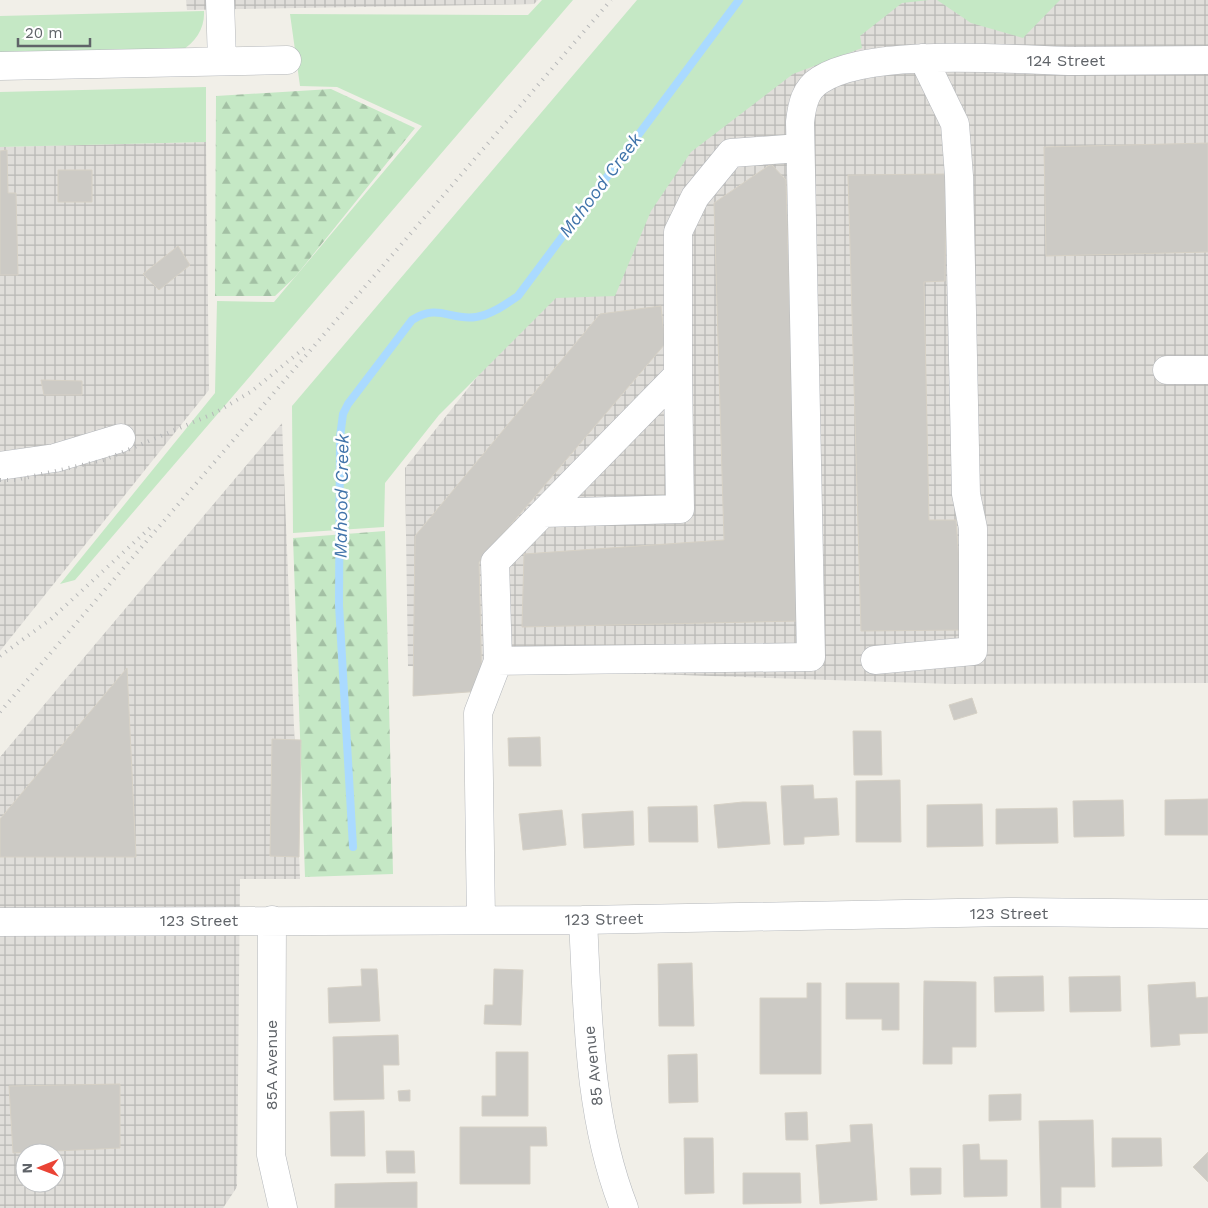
<svg xmlns="http://www.w3.org/2000/svg" width="1208" height="1208" font-family="'Work Sans',sans-serif">
	<defs>
		<pattern id="industrial-grid" width="8" height="8" patternUnits="userSpaceOnUse" patternTransform="scale(1.25)"><rect width="8" height="8" fill="#e0deda"/><path d="M0 4h8M4 0v8" fill="none" stroke="#b9b8b5"/></pattern>
		<pattern id="forest-firs" width="22" height="20" patternUnits="userSpaceOnUse" patternTransform="scale(1.25)"><rect width="22" height="20" fill="#c5e8c5"/><path d="M5 1l3.5 6h-7zM16 11l3.5 6h-7z" fill="#a3c0a4"/></pattern>
	</defs>
	<rect width="100%" height="100%" fill="#f1efe8"/>
	<path fill="url(#industrial-grid)" fill-rule="evenodd" d="M186,0H538L534,4L187,10Z
		M775,0H1208V683L951,684L408,666L405,468Z
		M206,142L209,390L0,651V147Z
		M282,423L300,879H240L237,1187L223,1208H0V757ZM25,1153H55V1183H25Z"/>
	<path fill="#c5e8c5" d="M542,0H573L75,580L60,584L215,393L217,301L274,302L422,126L337,87L300,86L290,14L528,15Z
		M637,0H929L902,3L860,36L862,48L793,74L691,152L651,211L615,296L556,298L439,415L385,483L384,527L293,533L292,406Z
		M937,0H1060L1023,38L971,23Z
		M204,11C205,28 196,42 181,51L0,54V16Z
		M206,87V142L0,147V92Z"/>
	<path fill="url(#forest-firs)" d="M331,89L415,128L295,277L275,296H215L216,96Z
		M385,531L393,874L305,877L293,538Z"/>
	<g fill="none" stroke-linecap="round" stroke-linejoin="round">
		<path stroke="#aadaff" stroke-width="8" d="M353,847L339,605L340,437L343,414L348,404L412,320C439,303 450,321 476,317C491,315 506,304 518,296L739,0"/>
	</g>
	<path fill="#cccac5" stroke="#d6d1c6" d="M1208,143V252L1046,256L1044,147Z
		M7,150L8,193H16L18,275H0V151Z
		M771,164L786,180L799,621L522,627L524,554L724,540L714,203Z
		M58,170H92V202H58Z
		M946,174L945,281L924,282L929,520H956L964,630L861,631L848,175Z
		M178,246L190,265L159,290L143,274Z
		M661,306L665,344L479,562L482,691L413,696L415,536L600,314Z
		M41,380L82,381V395H44Z
		M127,668L136,857H0V819Z
		M972,698L977,713L954,720L949,705Z
		M853,731H881L882,775H854Z
		M540,737L541,766H509L508,738Z
		M272,739L301,740L299,857L270,856Z
		M900,780L901,842H856V781Z
		M813,785L814,799L837,798L839,835L804,837V844L784,845L781,786Z
		M1208,799V835H1165V800Z
		M1123,800L1124,836L1074,837L1073,801Z
		M743,802H766L770,844L718,848L714,805Z
		M982,804L983,846L927,847V805Z
		M697,806L698,842H649L648,807Z
		M1057,808L1058,843L996,844V809Z
		M562,810L566,845L523,850L519,814Z
		M633,811L634,845L584,848L582,814Z
		M692,963L694,1026H659L658,964Z
		M361,969H377L380,1021L329,1023L328,988L362,986Z
		M494,969L523,970L521,1025L484,1024L485,1005H493Z
		M1043,976L1044,1011L995,1012L994,977Z
		M1120,976L1121,1011L1070,1012L1069,977Z
		M924,981L976,982V1047H952V1064H923Z
		M1195,982L1196,998L1208,997V1033L1179,1034L1180,1045L1151,1047L1148,985Z
		M807,983H821V1074H760V998H807Z
		M846,983H899V1030H882V1019H846Z
		M398,1035L399,1065H383L384,1099L334,1100L333,1037Z
		M496,1052H528V1116H482V1096H496Z
		M697,1054L698,1102L669,1103L668,1055Z
		M120,1084V1148L13,1153L9,1086Z
		M410,1090V1101H399L398,1091Z
		M1021,1094V1120L989,1121V1095Z
		M364,1111L365,1156H331L330,1112Z
		M807,1112L808,1140H786L785,1113Z
		M1093,1120L1095,1187H1061V1208H1041L1039,1121Z
		M872,1124L877,1200L820,1204L816,1145L851,1142L850,1125Z
		M460,1127H546L547,1146H530V1184H460Z
		M684,1138H713L714,1193L685,1194Z
		M1112,1138H1161L1162,1166L1112,1167Z
		M979,1144L980,1160H1007V1196L964,1197L963,1145Z
		M386,1151H414L415,1173H387Z
		M1208,1152V1182L1193,1167Z
		M910,1168H941V1194L911,1195Z
		M743,1173H800L801,1203L743,1204Z
		M417,1182V1208H335V1184Z"/>
	<g fill="none" stroke-linecap="round" stroke-linejoin="round">
		<defs>
			<path id="minor" d="M220,0L222,61
				M0,66L287,60
				M800,148L731,153L695,197L678,232V375L495,562L498,661L811,657L800,122C802,105 805,89 820,80C871,47 1013,60 1075,61C1119,61 1164,60 1208,60
				M1167,370H1208
				M0,466L55,458L121,438
				M543,513L680,509L678,375
				M875,660L973,651V528L966,494L959,176L955,124L923,58
				M272,920L271,1155L283,1208
				M481,920L478,713L498,661
				M583,920C588,1017 588,1116 624,1208
				M0,922L583,920L1009,912L1208,914"/>
		</defs>
		<use href="#minor" stroke="#b5b8bc" stroke-width="29"/>
		<use href="#minor" stroke="#fff" stroke-width="28"/>
		<path stroke="#b6b7b8" stroke-width="4" stroke-dasharray="1 6" stroke-linecap="butt" d="M0,480H16L104,460L215,413L252,391L308,345
			M0,656L51,619L152,526
			M0,712L611,0"/>
	</g>
	<g text-anchor="middle" dominant-baseline="central" stroke-width="5" stroke-linejoin="round" paint-order="stroke">
		<g font-size="16" fill="#5f6368" stroke="#fff">
			<text x="1066" y="60">124 Street</text>
			<text x="1009" y="913">123 Street</text>
			<text transform="translate(604 919) rotate(-1)">123 Street</text>
			<text x="199" y="920">123 Street</text>
			<text transform="translate(271 1065) rotate(-90)">85A Avenue</text>
			<text transform="translate(593 1066) rotate(-96)">85 Avenue</text>
		</g>
		<g font-size="18" font-style="italic" fill="#4174aa" stroke="#fff">
			<text transform="translate(600 185) rotate(-53)">Mahood Creek</text>
			<text transform="translate(341 496) rotate(-89)">Mahood Creek</text>
		</g>
	</g>
	<g transform="translate(40 1168) rotate(269)"><circle r="24" fill="#ffffff" stroke="#bfc1c3"/>
	<path d="M0-4L9 19L0 12L-9 19Z" fill="#ea4335"/>
	<text y="-8" font-size="14" font-weight="bold" text-anchor="middle" fill="#5f6368">N</text>
	</g>
	<path d="M18 38v8h72v-8" fill="none" stroke="#5f6368" stroke-width="2.5"/>
	<text x="25" y="38" font-size="15" fill="#5f6368" stroke="#ffffff" stroke-width="4" paint-order="stroke">20 m</text>
</svg>
